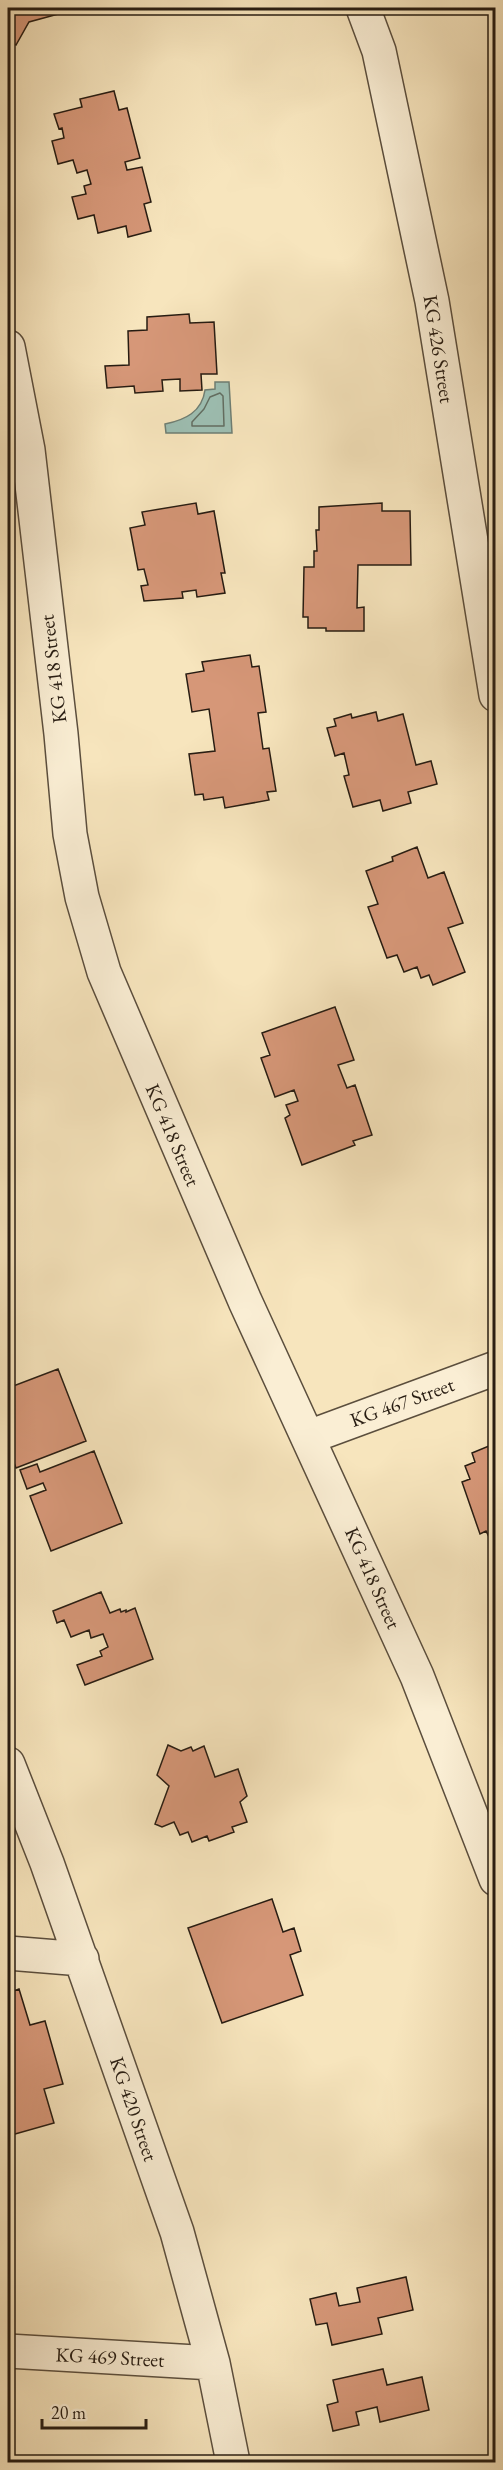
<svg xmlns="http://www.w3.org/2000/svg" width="503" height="2470" font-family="'EB Garamond',serif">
	<rect width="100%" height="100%" fill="#f7e5bd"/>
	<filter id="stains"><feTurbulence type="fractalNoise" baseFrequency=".00333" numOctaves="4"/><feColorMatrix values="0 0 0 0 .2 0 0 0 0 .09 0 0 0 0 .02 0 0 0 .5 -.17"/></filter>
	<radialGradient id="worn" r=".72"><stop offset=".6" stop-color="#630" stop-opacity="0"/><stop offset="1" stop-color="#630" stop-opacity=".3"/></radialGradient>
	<path fill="#9dbfb3" stroke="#6e7e73" stroke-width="1.5" d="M215,382H229L232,433H166L165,424C185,420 202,412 205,390L215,389Z"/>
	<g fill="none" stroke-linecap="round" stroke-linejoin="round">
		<path stroke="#626e62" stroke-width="1.5" d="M220,393L223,396L224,426H192V422L204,409L210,397Z"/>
	</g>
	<path fill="#d69778" stroke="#271c12" stroke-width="1.5" d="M8,8H61L66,12L29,22L16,45L8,41Z
		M114,91L119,110L127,108L140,158L125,162L127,170L142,167L151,202L144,204L151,231L128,237L126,226L98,233L94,215L78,219L72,197L86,194L84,186L91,184L87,170L77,173L73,160L58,164L52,141L64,138L62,128L59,129L54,114L82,107L80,99Z
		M189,314L190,323L214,322L217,374H201L202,390L180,391V379L162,380L163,391L135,393L134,386L107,388L105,366L129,365L128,331L147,330V317Z
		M196,503L198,514L214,511L225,573H221L225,593L197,597L196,590L182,592L183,598L144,601L141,586L148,585L144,569L138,570L130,528L145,525L142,512Z
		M382,503V511H410L411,565H358L357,608L364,607V631H326V628H308V617H303L304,567H314V551H317L316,530H319V507Z
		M250,655L252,667L259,666L266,712L258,713L263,749L269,748L276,791L267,792L269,800L225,808L223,797L204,800L203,794L195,795L189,754L215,751L209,709L192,712L186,674L204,671L202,662Z
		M376,712L378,721L403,714L416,765L431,761L437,784L408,792L411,803L383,811L380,800L353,807L344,776L349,775L344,753L335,756L327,728L336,726L334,719L351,714L352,718Z
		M417,847L428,878L444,872L463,923L448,928L465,972L433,985L429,975L421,978L417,967L404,972L397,955L387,958L368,907L378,904L366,871L393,861L392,857Z
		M335,1007L354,1060L338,1065L347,1088L355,1085L372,1135L353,1141L355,1145L302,1165L285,1118L290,1115L286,1105L298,1101L294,1090L275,1097L261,1058L270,1055L262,1033Z
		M58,1369L86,1441L16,1468L8,1446V1409L11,1408L8,1400V1388Z
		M496,1443V1537L490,1539L486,1531L480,1534L462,1482L470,1479L465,1466L475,1462L472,1453Z
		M94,1451L122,1523L51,1551L30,1496L46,1490L43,1483L27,1489L20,1470L37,1464L40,1472Z
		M101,1592L110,1613L120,1609L121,1612L126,1610V1612L135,1608L153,1659L85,1685L77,1665L102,1656L100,1651L108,1647L103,1634L91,1638L89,1630L71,1637L64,1620L57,1623L53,1611Z
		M168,1745L181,1751L191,1747L193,1751L204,1746L215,1777L238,1769L247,1796L240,1802L247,1822L232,1827L234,1832L209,1841L207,1836L192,1842L188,1832L180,1835L174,1822L162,1827L155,1824L169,1786L157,1775Z
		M272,1899L283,1932L294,1928L301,1951L290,1955L303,1995L222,2023L188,1928Z
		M19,1989L30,2025L45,2021L63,2084L44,2089L54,2123L8,2136V1993Z
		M406,2277L413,2310L378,2318L382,2334L332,2345L327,2323L316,2325L310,2299L336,2293L339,2306L360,2302L357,2288Z
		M383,2369L387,2385L422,2377L429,2410L380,2422L377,2407L356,2412L359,2425L333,2431L327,2405L338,2402L333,2380Z"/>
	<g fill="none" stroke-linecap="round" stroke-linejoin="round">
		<defs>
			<path id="minor" d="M363,8L379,51L432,301L496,695
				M8,347L28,450L61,734L70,834L82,897L104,972L245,1301L417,1676L496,1879
				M309,1437L496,1368
				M8,1764L47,1863L177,2232L213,2363L233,2462
				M8,1953L82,1959
				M8,2351L213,2363"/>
		</defs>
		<use href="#minor" stroke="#5b4e3d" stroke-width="36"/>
		<use href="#minor" stroke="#faeed4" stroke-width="33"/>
	</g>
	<g text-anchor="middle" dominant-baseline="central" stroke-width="4.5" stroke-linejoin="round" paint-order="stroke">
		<g font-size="20" fill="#271c12" stroke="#faeed4">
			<text transform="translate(439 349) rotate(81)">KG 426 Street</text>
			<text transform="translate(53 669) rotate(-97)">KG 418 Street</text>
			<text transform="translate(173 1135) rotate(67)">KG 418 Street</text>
			<text transform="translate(402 1402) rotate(-20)">KG 467 Street</text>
			<text transform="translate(373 1578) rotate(66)">KG 418 Street</text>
			<text transform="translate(134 2109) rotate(71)">KG 420 Street</text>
			<text transform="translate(110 2357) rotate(3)">KG 469 Street</text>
		</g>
	</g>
	<rect width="503" height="2470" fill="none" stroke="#f7e5bd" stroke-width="30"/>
	<rect x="9" y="9" width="485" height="2452" fill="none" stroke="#271c12" stroke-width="3"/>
	<rect x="15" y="15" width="473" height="2440" fill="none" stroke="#271c12" stroke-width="1.5"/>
	<path d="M42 2419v9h104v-9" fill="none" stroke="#271c12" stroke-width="3"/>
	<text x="51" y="2419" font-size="18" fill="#271c12" stroke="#faeed4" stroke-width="4.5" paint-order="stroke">20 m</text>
	<rect width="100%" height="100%" filter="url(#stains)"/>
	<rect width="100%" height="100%" fill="url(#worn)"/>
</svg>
